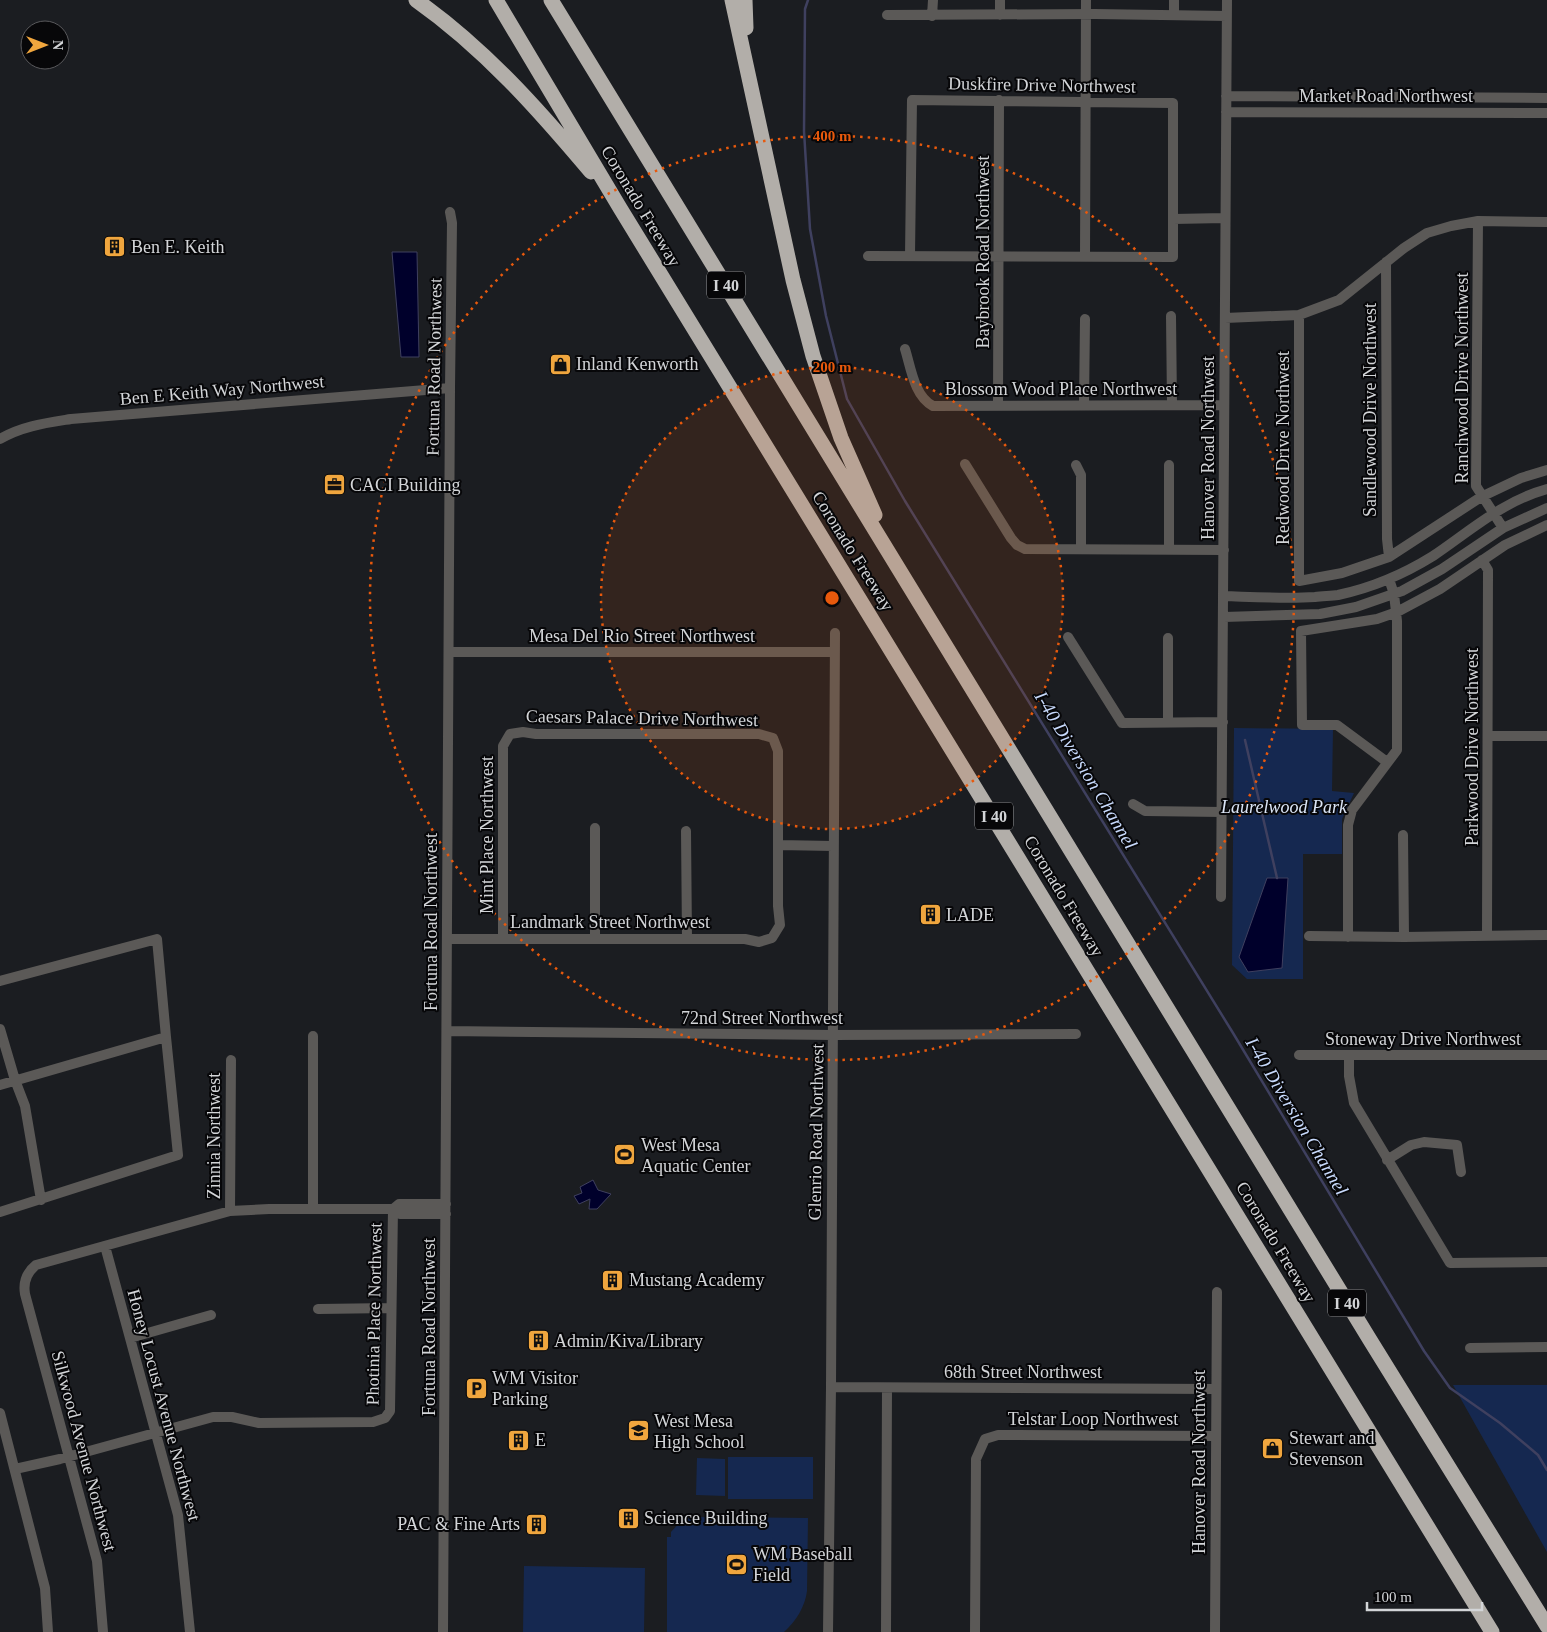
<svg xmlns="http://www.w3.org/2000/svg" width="1547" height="1632" font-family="'Times New Roman',serif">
	<rect width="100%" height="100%" fill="#1b1d21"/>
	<path fill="#152850" d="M1234,728L1333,729L1332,791L1354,793L1342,819V854H1303V979H1247L1232,965Z
		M1453,1385H1547V1552Z
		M728,1457H813V1499H728Z
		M697,1458L725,1459V1496L696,1495Z
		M687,1517L808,1518L807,1591C805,1607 796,1621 784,1632H667V1537H671V1532L680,1522H687Z
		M524,1566L645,1568L644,1632H523Z"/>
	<path fill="#00002b" stroke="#3f405f" d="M392,252H417L419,357H401Z
		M1267,878H1288L1282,968L1248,972L1239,957Z
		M593,1180L598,1190L611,1194L597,1209H589L590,1199L579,1204L574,1196L582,1193L580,1187Z"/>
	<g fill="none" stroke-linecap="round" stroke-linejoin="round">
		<path stroke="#3f405f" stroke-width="2.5" d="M808,0L805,9L804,131L810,229L826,316L847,399L905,501L1233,1033L1424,1351L1450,1388L1500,1423L1538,1455L1547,1470
			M1245,740L1277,878"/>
		<path stroke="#5b5957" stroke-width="10" d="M1174,0V15
			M887,15L1095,14L1227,16
			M1000,15V0
			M932,16L933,0
			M1226,96L1547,98
			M1226,112L1547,113
			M1173,219L1225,218
			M1478,221L1476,486L1503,528
			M868,256L1173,257V103L912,100L910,255
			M1085,256L1086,0
			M1386,262L1387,539L1389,557
			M1299,315V581L1342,573L1389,557L1481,497L1521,478L1547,470
			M1171,316L1172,405
			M1225,318L1299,315L1339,300L1404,248L1427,233L1451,226L1478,221L1547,222
			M905,349C911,368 914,396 933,406L1224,405
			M998,405L999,100
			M1084,405L1085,319
			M0,439C22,426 46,423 71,419L450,388
			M965,464L1011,538L1017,545L1025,549L1224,550
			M1076,465L1081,475V549
			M1169,550V465
			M1482,560L1488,570L1487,935
			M1224,596C1254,597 1285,599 1315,597C1323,596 1331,596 1338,595C1371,588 1404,574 1433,556C1470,531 1503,501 1547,489
			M1224,617L1320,614L1356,607L1402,591L1442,569L1503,528L1547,508
			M1068,637L1122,723L1223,722
			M449,652H835
			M1168,722V638
			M1488,736H1547
			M1387,762L1337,725H1302L1301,631L1377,619L1397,612L1440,589L1505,545L1547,525
			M1133,804L1145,811L1222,812
			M686,831L687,939
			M1403,835L1404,937
			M778,845L833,846
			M1221,897L1227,0
			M1309,936L1404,937L1547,935
			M1348,937V825L1352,810L1397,750V621L1394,594L1389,579
			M595,938V828
			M447,939H745L759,942L772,938L780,925L778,906V751L773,738L759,734H536L523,732L510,734L503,746V939
			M0,981L157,939L166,1037
			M0,1029L15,1080L25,1106L41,1200
			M447,1031L833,1035L1076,1034
			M313,1036V1209
			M1299,1055H1547
			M1349,1055V1076L1354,1103L1450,1263L1547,1262
			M0,1085L166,1037L178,1155L0,1212
			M1387,1160L1411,1145L1424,1142L1457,1145L1461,1172
			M393,1209L399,1204H446
			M230,1211L231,1060
			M105,1246L178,1515L190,1632
			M318,1309L391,1308
			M130,1338L211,1315
			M1470,1348L1547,1347
			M831,1387L1215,1389
			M0,1413L45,1588L48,1632
			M15,1469L60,1459L213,1417H232L259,1423L373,1422L385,1418L390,1411L393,1209
			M103,1632L97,1561L25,1294C23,1282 26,1273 36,1265L230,1211L269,1209H393L400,1214H446
			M443,1632L450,388L452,223L450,212
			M828,1632L831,1387L835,633
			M886,1632L887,1388
			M975,1632L976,1459L985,1439L998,1435L1215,1436
			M1215,1632L1217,1292"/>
		<path stroke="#b2aea9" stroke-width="15" d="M416,0C484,48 538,109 591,172
			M496,0L620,208L1492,1632
			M551,0L1370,1340L1547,1626
			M732,0L793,280L813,356L841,438L875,515
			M745,0L746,28"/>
	</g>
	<circle cx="832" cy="598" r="231" fill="#e8590c" fill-opacity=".12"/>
	<g fill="none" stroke="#e8590c" stroke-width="2.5" stroke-dasharray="2.5 5">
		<circle cx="832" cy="598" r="231"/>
		<circle cx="832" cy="598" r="462"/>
	</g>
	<defs>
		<symbol id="building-square" viewBox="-11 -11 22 22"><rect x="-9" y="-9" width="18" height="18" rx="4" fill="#f0a63e" stroke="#070709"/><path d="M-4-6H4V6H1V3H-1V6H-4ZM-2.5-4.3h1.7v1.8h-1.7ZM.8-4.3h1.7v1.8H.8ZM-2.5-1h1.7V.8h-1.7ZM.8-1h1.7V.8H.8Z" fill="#111"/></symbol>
		<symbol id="shop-square" viewBox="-11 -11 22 22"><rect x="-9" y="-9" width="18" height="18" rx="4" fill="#f0a63e" stroke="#070709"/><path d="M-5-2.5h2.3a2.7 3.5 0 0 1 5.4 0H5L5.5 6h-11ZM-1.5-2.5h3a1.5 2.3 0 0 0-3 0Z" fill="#111"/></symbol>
		<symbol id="office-square" viewBox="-11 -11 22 22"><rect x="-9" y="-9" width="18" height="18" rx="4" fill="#f0a63e" stroke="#070709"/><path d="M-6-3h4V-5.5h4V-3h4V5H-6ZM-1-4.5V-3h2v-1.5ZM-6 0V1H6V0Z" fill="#111"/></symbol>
		<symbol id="stadium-square" viewBox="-11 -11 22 22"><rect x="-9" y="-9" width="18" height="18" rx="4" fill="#f0a63e" stroke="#070709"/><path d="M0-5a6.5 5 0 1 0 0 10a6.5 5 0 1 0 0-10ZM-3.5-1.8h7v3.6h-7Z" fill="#111"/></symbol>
		<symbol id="parking-square" viewBox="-11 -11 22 22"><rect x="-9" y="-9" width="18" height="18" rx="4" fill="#f0a63e" stroke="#070709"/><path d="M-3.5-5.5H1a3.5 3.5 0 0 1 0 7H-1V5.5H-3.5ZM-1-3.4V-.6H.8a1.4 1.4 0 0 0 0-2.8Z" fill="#111"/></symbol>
		<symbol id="school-square" viewBox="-11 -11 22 22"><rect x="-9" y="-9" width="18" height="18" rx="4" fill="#f0a63e" stroke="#070709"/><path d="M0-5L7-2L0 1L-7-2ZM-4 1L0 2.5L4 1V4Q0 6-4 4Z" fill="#111"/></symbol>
	</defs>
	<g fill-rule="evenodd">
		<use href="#building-square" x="102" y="234" width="25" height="25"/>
		<use href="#shop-square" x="548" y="352" width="25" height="25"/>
		<use href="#office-square" x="322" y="472" width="25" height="25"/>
		<use href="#building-square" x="918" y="902" width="25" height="25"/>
		<use href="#stadium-square" x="612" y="1142" width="25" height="25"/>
		<use href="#building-square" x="600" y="1268" width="25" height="25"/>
		<use href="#building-square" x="526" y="1328" width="25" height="25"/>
		<use href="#parking-square" x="464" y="1376" width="25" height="25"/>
		<use href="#school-square" x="626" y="1418" width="25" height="25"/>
		<use href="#building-square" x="506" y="1428" width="25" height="25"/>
		<use href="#shop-square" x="1260" y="1436" width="25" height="25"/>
		<use href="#building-square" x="616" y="1506" width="25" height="25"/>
		<use href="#building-square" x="524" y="1512" width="25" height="25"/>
		<use href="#stadium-square" x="724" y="1552" width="25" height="25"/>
	</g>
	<g text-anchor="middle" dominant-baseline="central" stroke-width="4" stroke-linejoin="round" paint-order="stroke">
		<g fill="#070709" stroke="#96979a" stroke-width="1">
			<rect x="707" y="271.5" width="38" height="27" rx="4"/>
			<rect x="975" y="802.5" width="38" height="27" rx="4"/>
			<rect x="1328" y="1289.5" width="38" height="27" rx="4"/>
		</g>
		<g font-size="16" font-weight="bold" fill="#d3d5d8">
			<text x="726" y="285">I 40</text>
			<text x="994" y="816">I 40</text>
			<text x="1347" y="1303">I 40</text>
		</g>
		<g font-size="18" fill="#d3d5d8" stroke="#070709">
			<text transform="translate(1042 85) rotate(1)">Duskfire Drive Northwest</text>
			<text x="1386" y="96">Market Road Northwest</text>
			<text transform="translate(641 206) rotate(59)">Coronado Freeway</text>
			<text transform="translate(983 252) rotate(-90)">Baybrook Road Northwest</text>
			<text transform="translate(434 367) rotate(-89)">Fortuna Road Northwest</text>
			<text transform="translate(1462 378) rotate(-90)">Ranchwood Drive Northwest</text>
			<text x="1061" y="389">Blossom Wood Place Northwest</text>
			<text transform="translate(222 390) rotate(-5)">Ben E Keith Way Northwest</text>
			<text transform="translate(1370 410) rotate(-90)">Sandlewood Drive Northwest</text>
			<text transform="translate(1208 448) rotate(-90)">Hanover Road Northwest</text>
			<text transform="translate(1283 448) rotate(-90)">Redwood Drive Northwest</text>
			<text transform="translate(853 551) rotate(58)">Coronado Freeway</text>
			<text x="642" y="636">Mesa Del Rio Street Northwest</text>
			<text transform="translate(642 718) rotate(1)">Caesars Palace Drive Northwest</text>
			<text transform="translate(1472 747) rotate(-90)">Parkwood Drive Northwest</text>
			<text transform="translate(487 835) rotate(-90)">Mint Place Northwest</text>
			<text transform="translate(1064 896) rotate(59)">Coronado Freeway</text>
			<text transform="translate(431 922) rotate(-90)">Fortuna Road Northwest</text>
			<text x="610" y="922">Landmark Street Northwest</text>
			<text x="762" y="1018">72nd Street Northwest</text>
			<text x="1423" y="1039">Stoneway Drive Northwest</text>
			<text transform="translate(816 1132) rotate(-89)">Glenrio Road Northwest</text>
			<text transform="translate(214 1136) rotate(-90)">Zinnia Northwest</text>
			<text transform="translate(1276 1242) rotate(59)">Coronado Freeway</text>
			<text transform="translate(374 1314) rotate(-89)">Photinia Place Northwest</text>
			<text transform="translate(429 1327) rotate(-90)">Fortuna Road Northwest</text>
			<text x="1023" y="1372">68th Street Northwest</text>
			<text transform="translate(164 1405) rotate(75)">Honey Locust Avenue Northwest</text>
			<text x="1093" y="1419">Telstar Loop Northwest</text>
			<text transform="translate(84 1451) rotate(75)">Silkwood Avenue Northwest</text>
			<text transform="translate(1199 1462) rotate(-90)">Hanover Road Northwest</text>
		</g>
		<g font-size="18" fill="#d3d5d8" stroke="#070709" text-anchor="start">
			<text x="131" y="247">Ben E. Keith</text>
			<text x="576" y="364">Inland Kenworth</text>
			<text x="350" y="485">CACI Building</text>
			<text x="946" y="915">LADE</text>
			<text x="641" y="1145">West Mesa<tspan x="641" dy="21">Aquatic Center</tspan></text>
			<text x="629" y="1280">Mustang Academy</text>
			<text x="554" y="1341">Admin/Kiva/Library</text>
			<text x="492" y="1378">WM Visitor<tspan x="492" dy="21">Parking</tspan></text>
			<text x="654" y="1421">West Mesa<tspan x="654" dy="21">High School</tspan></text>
			<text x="1289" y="1438">Stewart and<tspan x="1289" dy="21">Stevenson</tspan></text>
			<text x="535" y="1440">E</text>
			<text x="644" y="1518">Science Building</text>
			<text x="520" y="1524" text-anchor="end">PAC &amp; Fine Arts</text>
			<text x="753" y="1554">WM Baseball<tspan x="753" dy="21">Field</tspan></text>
		</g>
		<g font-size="18" font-style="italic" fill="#dbe5f6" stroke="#070709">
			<text x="1284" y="807">Laurelwood Park</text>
		</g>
		<g font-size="19" font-style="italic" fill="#c7d9fb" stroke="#070709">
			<text transform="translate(1086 770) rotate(59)">I-40 Diversion Channel</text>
			<text transform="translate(1297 1116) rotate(59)">I-40 Diversion Channel</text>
		</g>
	</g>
	<circle cx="832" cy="598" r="8" fill="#e8590c" stroke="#070709" stroke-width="2.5"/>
	<g font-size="15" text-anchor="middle" font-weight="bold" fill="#e8590c" stroke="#070709" stroke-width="4" stroke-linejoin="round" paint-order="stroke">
		<text x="832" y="141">400 m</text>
		<text x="832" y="372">200 m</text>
	</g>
	<g transform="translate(45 45) rotate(90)"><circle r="24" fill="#070709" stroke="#59595c"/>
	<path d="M0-4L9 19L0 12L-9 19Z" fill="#f0a63e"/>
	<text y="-8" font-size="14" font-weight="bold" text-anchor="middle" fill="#d3d5d8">N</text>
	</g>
	<path d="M1367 1602v8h115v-8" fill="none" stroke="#d3d5d8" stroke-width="2.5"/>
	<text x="1374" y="1602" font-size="15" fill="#d3d5d8" stroke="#070709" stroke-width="4" paint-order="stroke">100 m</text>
</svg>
